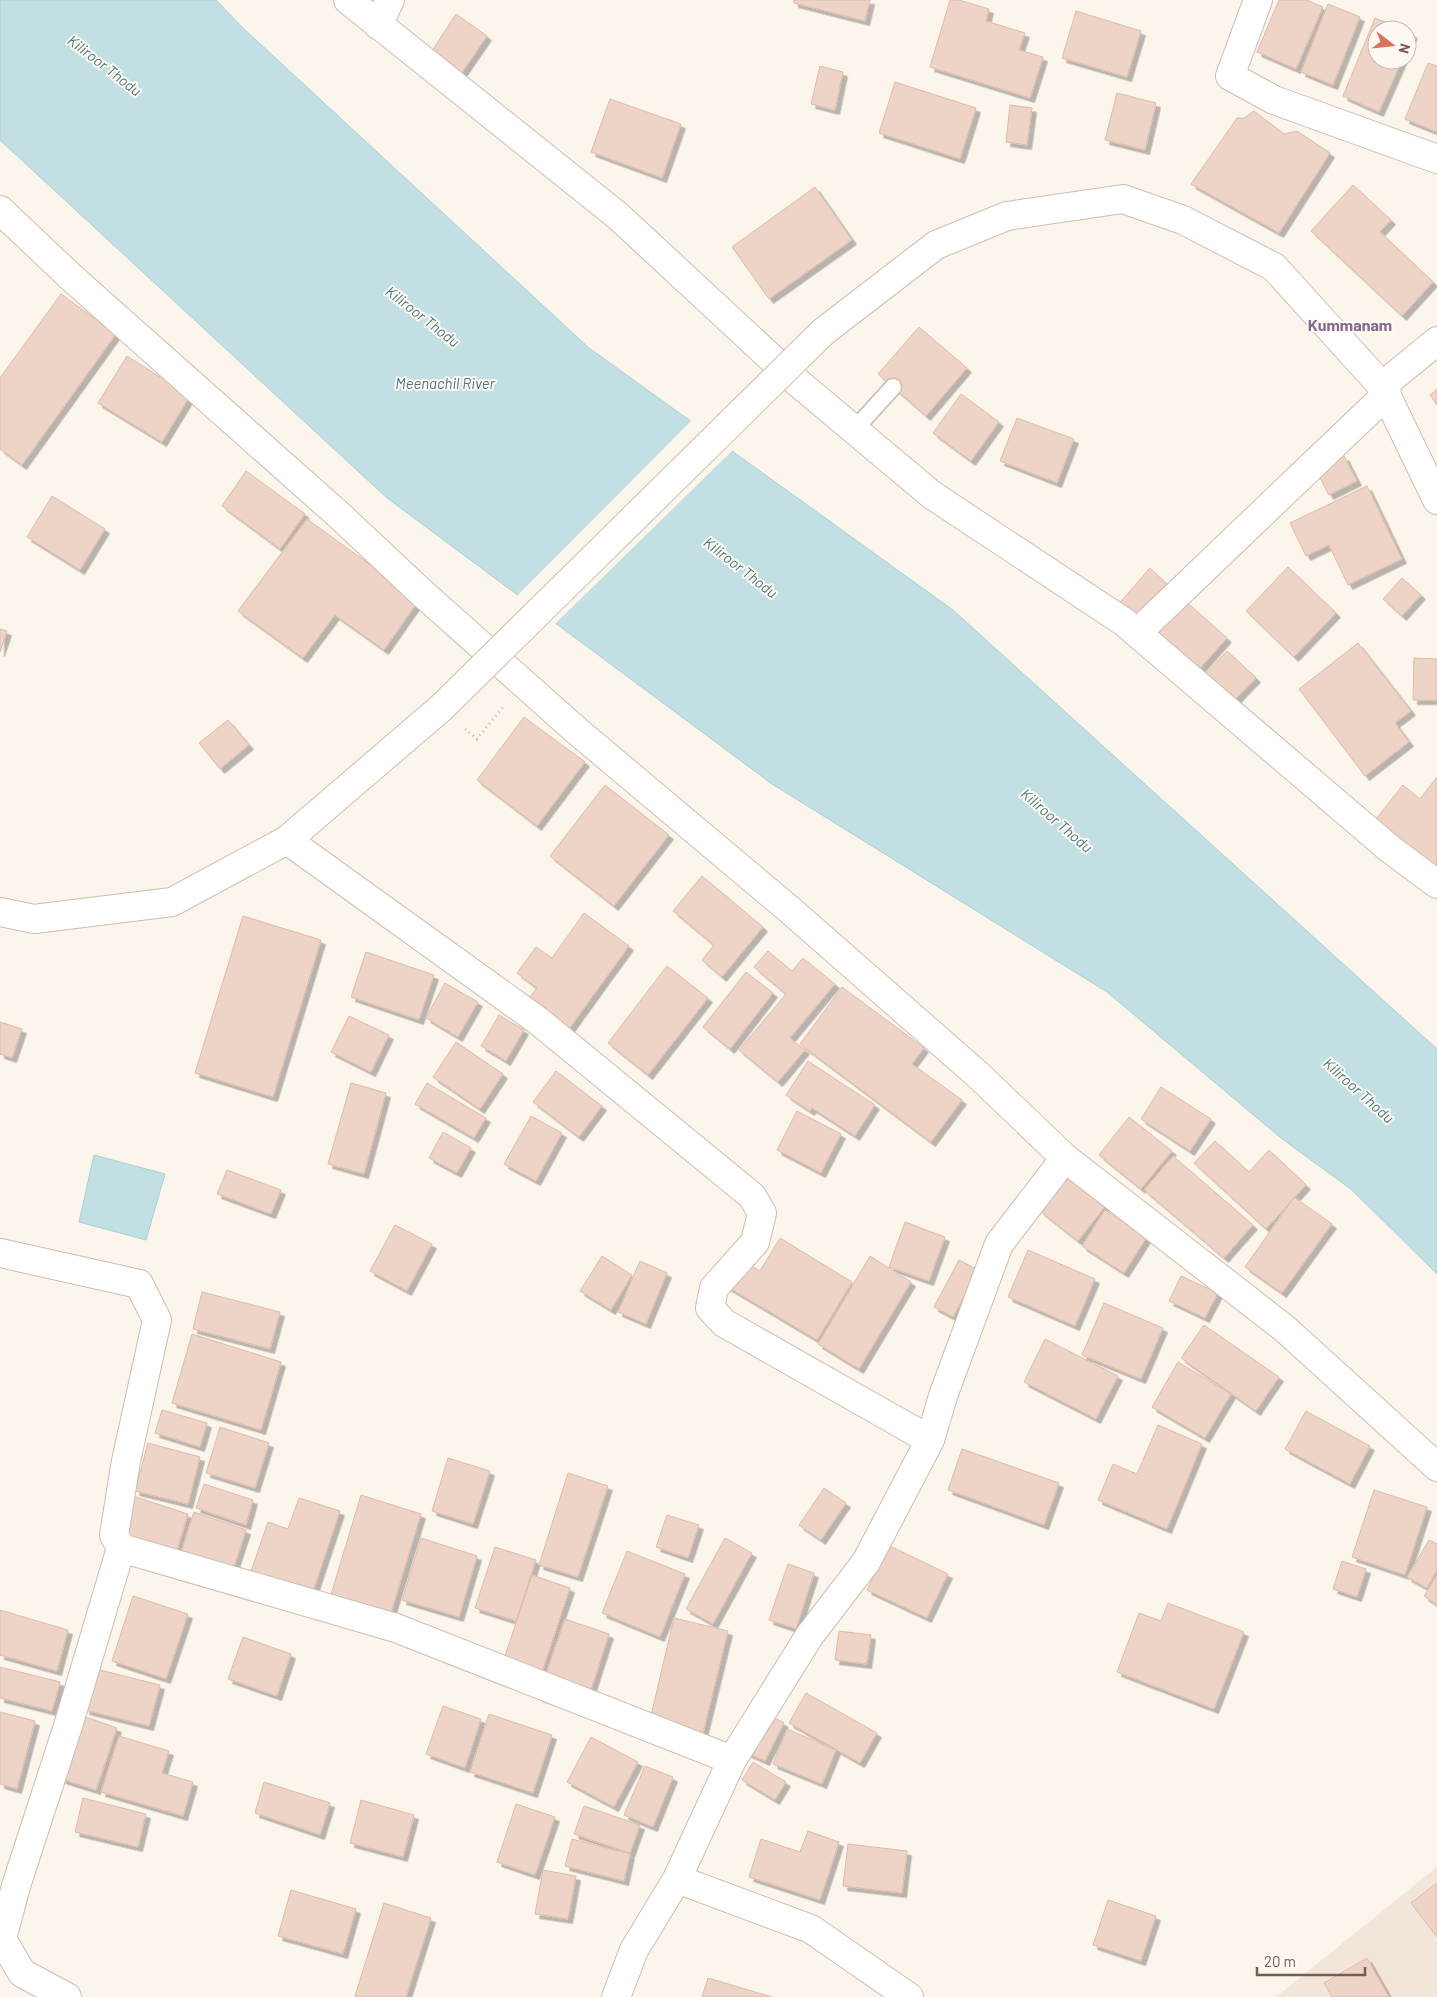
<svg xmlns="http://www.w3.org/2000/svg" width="1437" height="1997" font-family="Barlow,sans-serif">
	<defs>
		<filter id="shadow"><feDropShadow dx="4.5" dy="4.5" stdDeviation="0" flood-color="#0004"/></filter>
	</defs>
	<rect width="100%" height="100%" fill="#fbf5ec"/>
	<path fill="#f2e6db" d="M1437,1867V1997H1276Z"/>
	<path fill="#c2e0e3" stroke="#a9d0d4" d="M0,0H216L243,28L589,348L953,610L1437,1049V1274L1352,1190L1281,1138L1107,992L772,784L387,498L0,140Z
		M94,1155L165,1174L146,1240L79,1222Z"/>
	<path fill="#fbf5ec" d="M693,419L734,449L554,625L516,597Z"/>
	<path fill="#eed4c7" stroke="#dfbaa9" filter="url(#shadow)" d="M794,0H870L865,21L794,3Z
		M950,0H959L989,9L986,21L1025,33L1019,50L1043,57L1030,98L930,67Z
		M1279,0H1307L1323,7L1296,69L1257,52Z
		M1328,4L1360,17L1333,85L1301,72Z
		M1076,11L1141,31L1127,77L1062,58Z
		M456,14L487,36L461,74L430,54Z
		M1375,18L1404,30H1377V60H1402L1379,112L1343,96Z
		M1407,31L1413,34L1407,48Z
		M1428,63L1437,66V132L1405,119Z
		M820,66L843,72L835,110L811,104Z
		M895,82L976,108L960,159L879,133Z
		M1117,93L1156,103L1145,150L1105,140Z
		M610,99L681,124L662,178L591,152Z
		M1010,105L1032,108L1027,145L1006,142Z
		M1254,111L1284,134L1297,131L1330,153L1279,233L1191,184L1237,118H1244Z
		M1353,185L1391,220L1380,232L1433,282L1402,316L1311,231Z
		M815,187L852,240L769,299L732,247Z
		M61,294L116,334L22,465L0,449V378Z
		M919,327L967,368L926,416L878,374Z
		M127,356L190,396L162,442L98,403Z
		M1437,389V405L1430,395Z
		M961,394L999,422L971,461L933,433Z
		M1017,418L1074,439L1057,483L1000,461Z
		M1344,456L1357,481L1329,495L1316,470Z
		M246,471L305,514L280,549L222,506Z
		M1367,486L1402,559L1348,585L1329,545L1306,556L1290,523Z
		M52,496L105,529L80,570L27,537Z
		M307,519L419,600L384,650L335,615L303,658L238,611Z
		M1288,567L1336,613L1294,657L1246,611Z
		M1150,568L1175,592L1143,629L1117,606Z
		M1402,578L1421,595L1402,616L1383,599Z
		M1183,599L1227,638L1195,674L1152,636Z
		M0,629L7,631L0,652Z
		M1358,643L1411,711L1395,723L1409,742L1365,776L1299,689Z
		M1227,651L1256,678L1229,706L1201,678Z
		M1414,658L1437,659V700H1413Z
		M524,717L585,762L537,826L477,780Z
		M228,720L249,745L220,769L199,743Z
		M1437,777V869L1375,820L1403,785L1420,799Z
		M605,785L669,835L614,906L550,856Z
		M702,876L763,927L722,977L702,960L714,945L673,911Z
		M584,913L629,946L569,1029L528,999L537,988L517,973L536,947L552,958Z
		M243,916L321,940L273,1097L195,1073Z
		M768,951L792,971L803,958L835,984L790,1038L805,1050L778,1082L739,1050L786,994L754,967Z
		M366,952L434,975L419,1020L351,997Z
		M667,966L708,998L648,1075L608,1043Z
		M746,972L773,993L730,1049L703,1027Z
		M445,983L478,1002L458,1037L426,1018Z
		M842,987L924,1048L912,1064L962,1100L931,1142L800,1044Z
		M499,1015L524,1030L506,1061L481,1046Z
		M349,1016L389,1035L371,1072L331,1052Z
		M0,1022L22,1029L12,1058L0,1054Z
		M456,1042L503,1074L480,1109L433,1077Z
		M808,1061L875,1105L855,1136L812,1108L810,1111L786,1095Z
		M556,1071L602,1106L579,1137L533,1102Z
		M351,1083L386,1093L364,1174L328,1164Z
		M427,1083L486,1118L474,1138L415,1104Z
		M1161,1087L1211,1119L1190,1151L1141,1119Z
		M797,1111L841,1134L821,1173L777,1150Z
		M531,1116L562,1133L536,1181L504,1164Z
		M1129,1117L1172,1151L1141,1189L1099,1155Z
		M443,1132L471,1148L457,1173L429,1158Z
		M1215,1141L1249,1172L1269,1150L1306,1185L1266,1229L1194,1163Z
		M1173,1156L1253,1225L1224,1258L1144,1190Z
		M227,1170L281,1190L271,1214L217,1194Z
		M1068,1176L1106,1205L1078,1241L1040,1211Z
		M1294,1197L1332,1224L1282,1293L1245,1267Z
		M1105,1210L1147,1237L1124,1273L1082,1246Z
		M905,1222L945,1237L929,1281L889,1267Z
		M395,1225L432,1244L407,1291L370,1271Z
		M780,1238L852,1282L817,1340L726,1286L741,1260L760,1271Z
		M1028,1250L1095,1279L1075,1326L1008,1297Z
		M602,1256L632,1275L611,1310L580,1291Z
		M870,1256L911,1282L859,1369L818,1344Z
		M959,1260L978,1270L953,1317L934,1307Z
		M640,1261L667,1273L646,1324L618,1312Z
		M1181,1276L1218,1293L1205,1318L1169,1301Z
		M202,1292L280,1312L270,1349L193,1329Z
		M1104,1303L1163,1328L1141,1379L1082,1355Z
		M1204,1325L1279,1377L1256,1411L1181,1358Z
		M192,1334L281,1362L261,1430L172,1403Z
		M1045,1339L1118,1376L1096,1419L1024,1382Z
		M1178,1362L1231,1394L1205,1438L1152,1407Z
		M162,1410L207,1423L200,1447L155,1433Z
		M1306,1411L1370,1446L1350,1484L1285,1449Z
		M1158,1425L1202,1444L1167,1529L1098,1500L1113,1464L1137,1474Z
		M220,1427L269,1443L255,1488L206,1473Z
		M148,1443L200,1457L188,1504L135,1491Z
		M962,1449L1059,1483L1044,1525L948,1490Z
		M448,1458L490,1471L473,1524L432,1511Z
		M568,1473L608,1486L578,1577L539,1565Z
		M204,1484L253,1500L246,1525L196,1508Z
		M824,1488L846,1503L821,1540L799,1525Z
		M1374,1490L1427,1507L1405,1575L1352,1557Z
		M130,1495L188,1514L173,1563L114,1545Z
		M361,1495L421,1514L390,1616L330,1598Z
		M299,1498L340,1511L311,1598L249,1577L268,1522L288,1529Z
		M194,1512L246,1530L229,1582L177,1565Z
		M667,1515L699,1525L688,1558L656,1547Z
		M421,1538L477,1556L459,1617L402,1600Z
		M725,1538L752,1553L713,1624L686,1609Z
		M1429,1540L1437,1544V1570L1427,1588L1407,1577Z
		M888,1545L948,1574L927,1618L867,1590Z
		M495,1547L536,1560L516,1621L475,1608Z
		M627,1551L685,1574L660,1637L602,1613Z
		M1342,1561L1366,1569L1357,1597L1333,1589Z
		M788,1564L814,1573L796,1629L769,1620Z
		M532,1575L570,1588L540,1678L502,1665Z
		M1437,1575V1605L1424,1596Z
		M133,1596L188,1614L166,1679L112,1661Z
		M1168,1603L1244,1632L1214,1709L1117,1672L1139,1613L1161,1621Z
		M0,1610L68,1630L57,1671L0,1655Z
		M674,1618L728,1631L702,1737L649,1724Z
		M565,1619L609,1634L584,1712L538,1697Z
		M839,1631L871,1635L867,1664L835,1660Z
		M243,1637L291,1654L277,1696L228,1679Z
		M0,1667L60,1682L52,1711L0,1698Z
		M96,1669L160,1685L149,1726L85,1710Z
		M806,1693L877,1733L860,1763L789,1723Z
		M443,1706L481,1719L465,1768L426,1754Z
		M0,1712L35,1721L17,1789L0,1784Z
		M766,1713L784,1723L765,1761L745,1752Z
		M489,1714L552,1735L533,1793L470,1772Z
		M83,1716L117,1728L96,1790L61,1779Z
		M787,1729L836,1750L822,1784L773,1764Z
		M119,1736L169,1751L162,1773L193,1782L183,1816L101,1792Z
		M591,1737L638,1762L614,1807L567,1782Z
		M753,1762L786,1782L775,1800L742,1780Z
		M645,1766L673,1777L653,1827L624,1815Z
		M264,1782L330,1803L320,1835L255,1813Z
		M83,1798L146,1814L138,1847L75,1832Z
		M361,1800L414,1815L403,1857L350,1843Z
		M516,1804L555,1817L535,1875L497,1862Z
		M584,1806L640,1825L630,1853L574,1834Z
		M808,1831L839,1842L820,1900L749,1877L761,1839L800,1852Z
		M572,1839L630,1854L624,1881L565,1866Z
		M848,1844L907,1851L902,1893L843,1886Z
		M543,1870L576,1876L568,1919L535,1914Z
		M1437,1883V1937L1411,1903Z
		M291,1890L356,1909L343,1954L278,1936Z
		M1108,1900L1156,1916L1141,1961L1093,1945Z
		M384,1903L431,1918L406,1997H357L355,1996Z
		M1367,1958L1389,1997H1332L1324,1983Z
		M708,1978L772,1997H702Z"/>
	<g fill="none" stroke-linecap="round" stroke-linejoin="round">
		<defs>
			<path id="service" d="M854,430L893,387"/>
			<path id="minor" d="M1258,0L1230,76L1274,100L1437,159
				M378,25L390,0
				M1382,386L1437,341
				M1137,633L1387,394
				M287,840L537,1020L752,1196L762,1213L755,1242L714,1288L710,1308L724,1323L930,1440
				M0,1253L139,1284L157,1320L126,1461L114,1535L121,1548L68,1726L16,1886L2,1939L22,1973L67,1997
				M121,1548L396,1628L732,1760
				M677,1879L811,1929L909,1997
				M616,1997L634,1950L677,1879L732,1760L810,1635L866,1562L930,1440L943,1396L999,1244L1065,1158"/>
			<path id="tertiary" d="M348,0L618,216L796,381L932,495L1124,622L1390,849L1437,884"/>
			<path id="secondary" d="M0,210L72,278L340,516L421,592L577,731L790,910L977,1074L1065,1158L1284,1328L1437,1467
				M823,332L936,245L1007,216L1123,199L1183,220L1274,267L1382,386L1437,500
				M0,912L34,919L172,902L287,840L441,708"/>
		</defs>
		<use href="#service" stroke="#cdbdb3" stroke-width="19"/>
		<use href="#minor" stroke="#cdbdb3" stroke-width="30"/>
		<use href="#tertiary" stroke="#cdbdb3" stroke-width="30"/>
		<use href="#secondary" stroke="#cfbdb1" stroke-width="30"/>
		<path stroke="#d3b7a9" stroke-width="3" stroke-dasharray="1 4" stroke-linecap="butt" d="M465,729L477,739L503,707"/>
		<use href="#service" stroke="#fff" stroke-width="16"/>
		<use href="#minor" stroke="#fff" stroke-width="28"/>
		<use href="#tertiary" stroke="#fff" stroke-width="28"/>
		<use href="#secondary" stroke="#fff" stroke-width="28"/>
		<defs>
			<path id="secondary-bridge" d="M441,708L823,332"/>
		</defs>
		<use href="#secondary-bridge" stroke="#cfbdb1" stroke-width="30" stroke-linecap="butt"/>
		<use href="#secondary-bridge" stroke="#fff" stroke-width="28"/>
	</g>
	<g text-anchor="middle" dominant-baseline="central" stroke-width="4" stroke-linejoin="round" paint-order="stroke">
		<g font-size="15" font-style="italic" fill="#49787f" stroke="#fef9f3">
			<text transform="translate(105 65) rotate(38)">Kiliroor Thodu</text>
			<text transform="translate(423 316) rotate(38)">Kiliroor Thodu</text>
			<text x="445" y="383">Meenachil River</text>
			<text transform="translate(741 567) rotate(38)">Kiliroor Thodu</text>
			<text transform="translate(1057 820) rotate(41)">Kiliroor Thodu</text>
			<text transform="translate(1359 1090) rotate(42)">Kiliroor Thodu</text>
		</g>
		<g font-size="16" font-weight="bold" fill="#81698f" stroke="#fef9f3">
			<text x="1350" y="324">Kummanam</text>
		</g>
	</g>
	<g transform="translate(1392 45) rotate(106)"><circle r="24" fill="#fef9f3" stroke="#c7bab2"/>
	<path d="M0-4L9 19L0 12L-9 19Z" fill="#d8735f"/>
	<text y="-8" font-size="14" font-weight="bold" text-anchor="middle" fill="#755c51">N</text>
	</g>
	<path d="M1257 1967v8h108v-8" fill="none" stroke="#755c51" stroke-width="2.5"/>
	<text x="1264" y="1967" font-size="15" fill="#755c51" stroke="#fef9f3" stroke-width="4" paint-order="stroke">20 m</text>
</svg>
